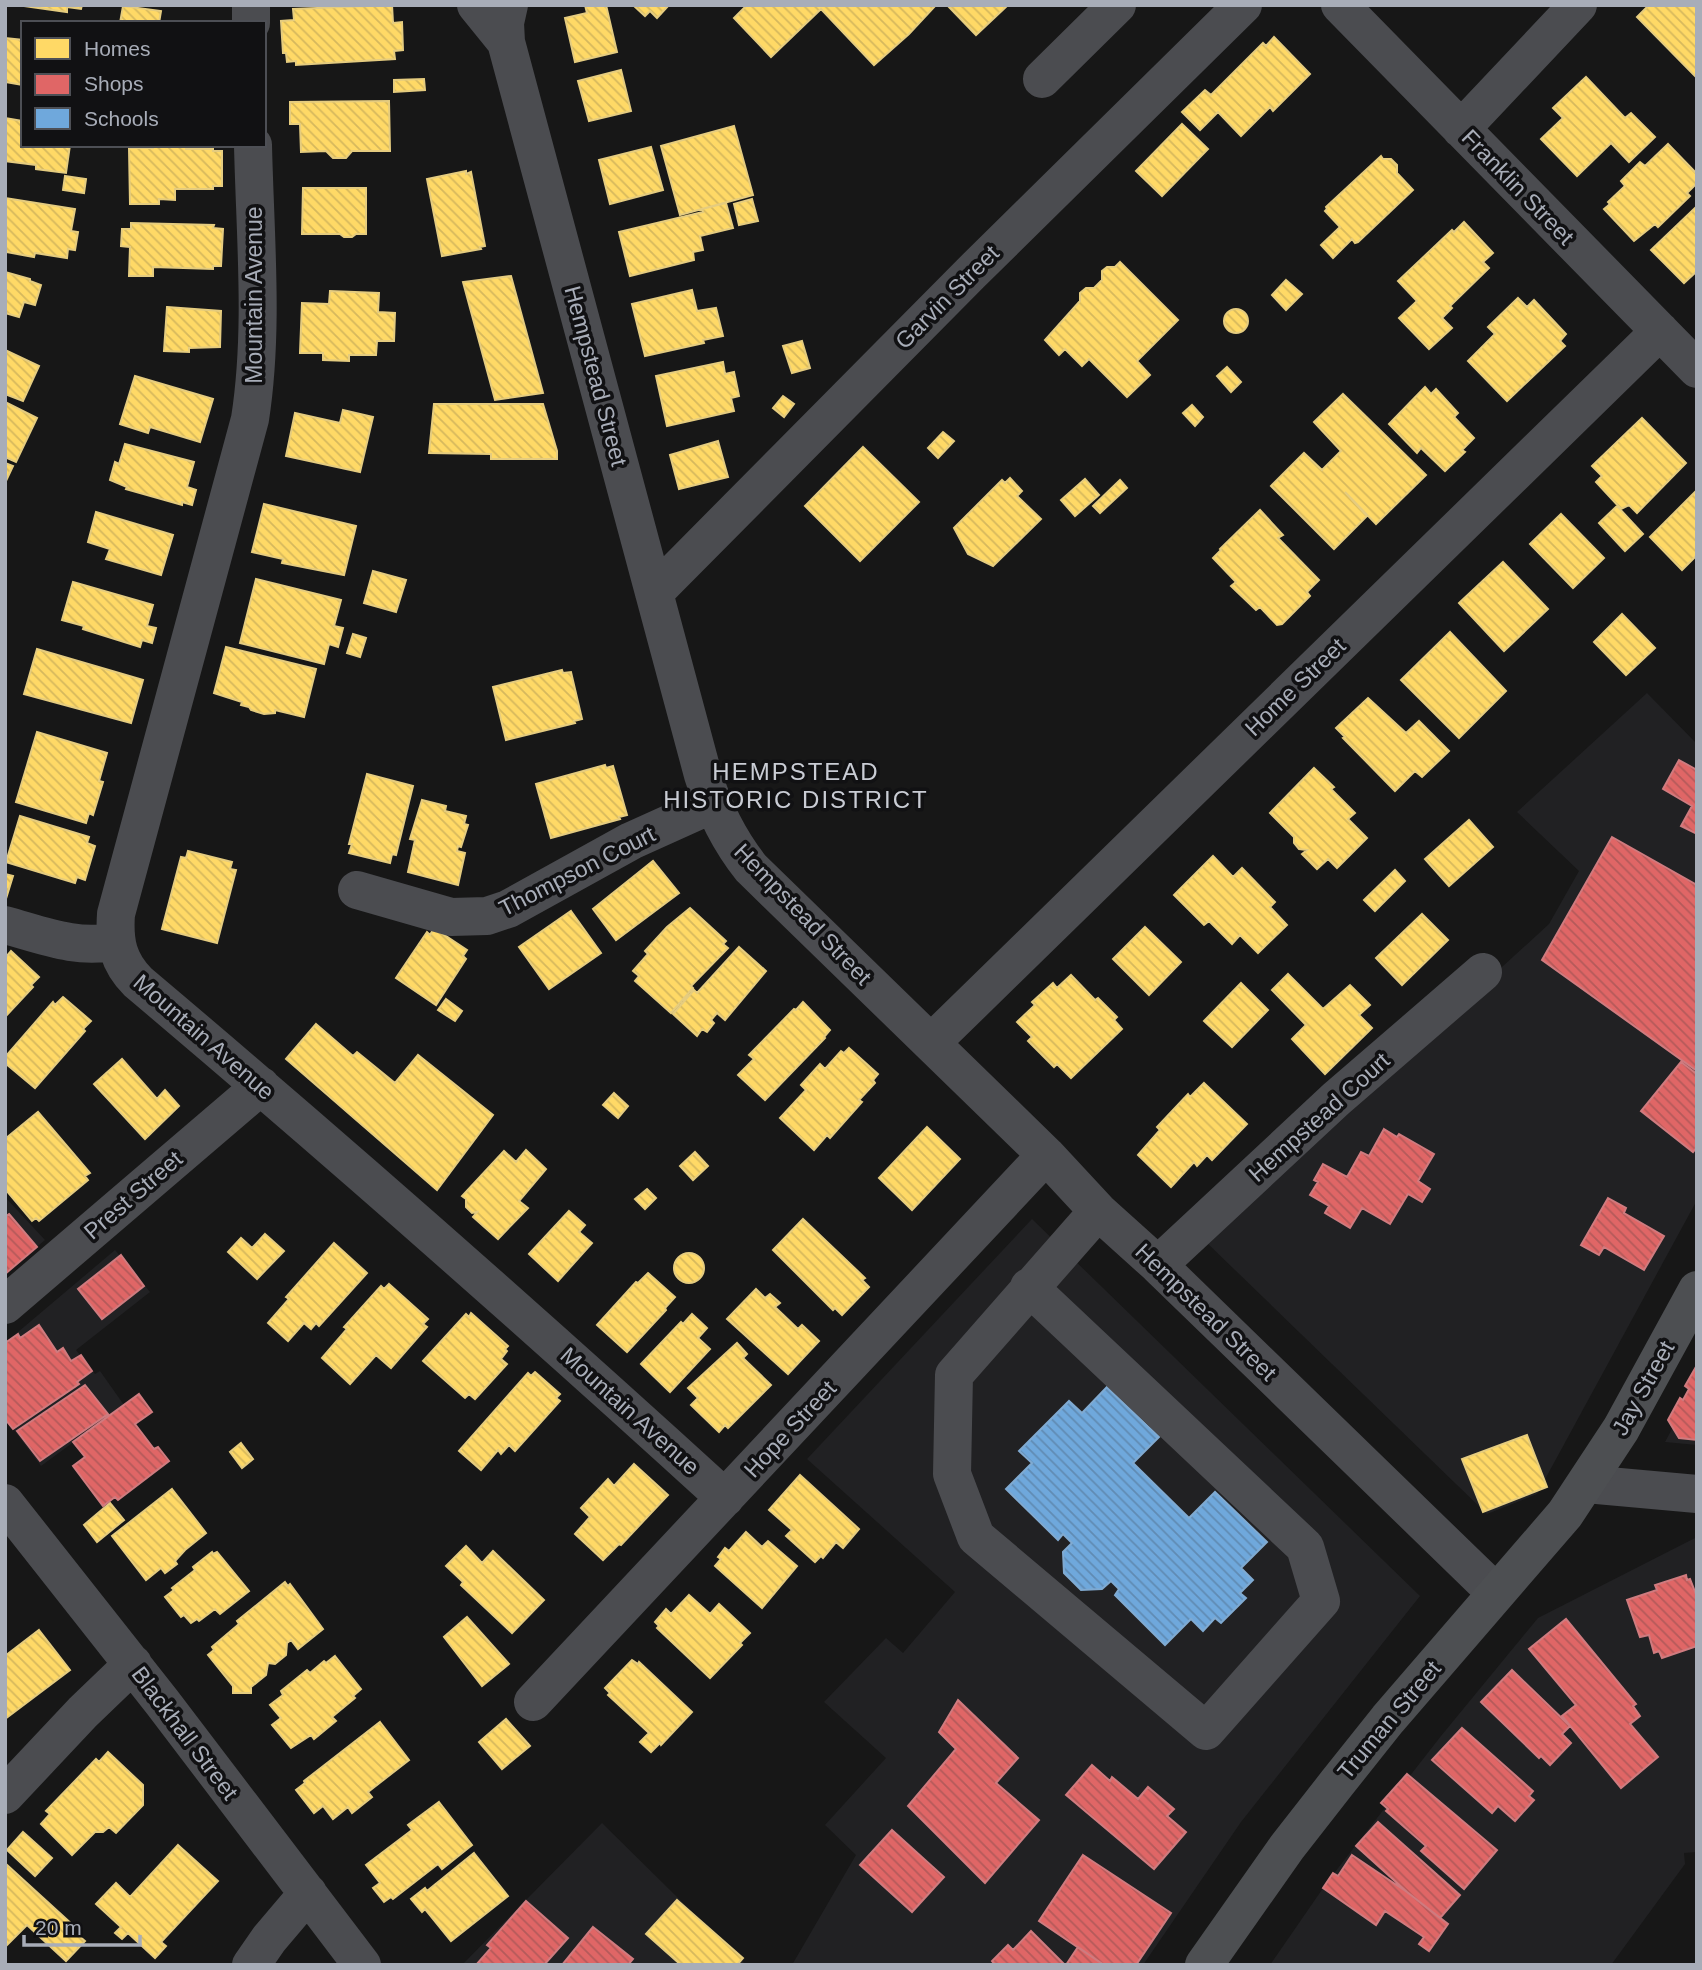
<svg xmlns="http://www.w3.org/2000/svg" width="1702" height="1970" font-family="Helvetica,sans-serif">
	<defs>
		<pattern id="homes-back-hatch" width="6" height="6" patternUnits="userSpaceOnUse" patternTransform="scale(1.75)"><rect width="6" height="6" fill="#ffd966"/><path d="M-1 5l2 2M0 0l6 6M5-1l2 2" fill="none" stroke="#d6b85d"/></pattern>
		<pattern id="shops-back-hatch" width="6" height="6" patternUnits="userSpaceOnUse" patternTransform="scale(1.75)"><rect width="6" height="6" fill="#e06666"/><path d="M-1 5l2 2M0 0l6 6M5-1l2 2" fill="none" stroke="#b45a5a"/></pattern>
		<pattern id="schools-back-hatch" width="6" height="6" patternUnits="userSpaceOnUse" patternTransform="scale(1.75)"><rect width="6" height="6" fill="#6fa8dc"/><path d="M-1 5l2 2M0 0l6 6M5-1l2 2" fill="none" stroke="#608bb3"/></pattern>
	</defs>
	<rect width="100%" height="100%" fill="#171717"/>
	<path fill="#212123" d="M1647,693L1697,744V1200L1537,1494L1487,1514L1204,1240L1549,924L1579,871L1517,812Z
		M5,1197L45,1240L5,1274Z
		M1032,1219L1420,1596L1241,1822L1143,1965H792L856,1855L825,1825L886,1758L824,1702L886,1638L903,1653L955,1592L807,1459Z
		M115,1250L150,1292L76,1350L95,1374L100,1371L124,1405L41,1466L5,1418V1343Z
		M1697,1383V1445L1665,1442Z
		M1695,1538L1697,1852L1684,1853L1685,1864L1611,1965H1270L1328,1881L1441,1736L1538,1618Z
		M602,1823L746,1965H462Z"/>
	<path fill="url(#homes-back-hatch)" stroke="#e5cc7f" stroke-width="2" d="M17,5H82L81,9L67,7V12Z
		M392,5L393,23L402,22L403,50L394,51L395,59L296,65V61L287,62L286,53H283L281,21L294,20L293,9Z
		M585,5H606L617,52L575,62L565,18L587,13Z
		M633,5H669L657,18L650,11L645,16Z
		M747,5H936L909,34L874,65L821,9L771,57L734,18Z
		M947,5H1008L976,35Z
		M1649,5H1693L1697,9V78L1637,17Z
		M123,6L161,11L159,23H120Z
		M1274,37L1310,74L1273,111L1270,107L1241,136L1218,112L1200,130L1182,112L1205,90L1211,95L1263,43L1266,46Z
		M5,38L23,40V85L5,82Z
		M621,70L631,111L589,121L578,81Z
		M1586,77L1625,118L1631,113L1655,137L1629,162L1611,143L1577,176L1541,139L1563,118L1553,108Z
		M424,79L425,90L394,92V80Z
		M389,101L390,151H352L346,158H333L326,151L301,152L300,124H290V102Z
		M5,118L23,121V145H70L66,173L36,169V165L5,161Z
		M1182,124L1208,149L1162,196L1136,171Z
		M734,126L753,195L680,215L661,146Z
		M1668,144L1697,174V183L1687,193L1690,196L1658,227L1655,224L1634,241L1604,209L1610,204L1608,202L1625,186L1621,181L1640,162L1645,166Z
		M153,145H186V149H213V151H222V186H213V189H175V200L159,199V204H130L129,148H153Z
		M651,147L663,190L610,204L599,160Z
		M1381,156L1383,159H1391L1397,165V173L1413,190L1358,242L1355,243L1352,239L1333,258L1321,245L1340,227L1325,211L1327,209L1326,207Z
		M466,171V174L471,172L485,246L480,247L481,249L442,256L427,179Z
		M65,176L86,179L84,193L63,190Z
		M303,188H366V234H356L352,237H344L340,234H302Z
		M5,198L75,209L71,231L78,232L75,250L68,249L67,258L35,253L34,257L6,252Z
		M752,199L758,221L739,225L734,204Z
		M726,203L733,228L700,236L703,250L693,252L694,260L630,276L619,232L703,212L702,209Z
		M1697,206V271L1684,283L1651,250Z
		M1464,222L1493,253L1483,262L1489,268L1450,306L1452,308L1442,318L1452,328L1429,349L1399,318L1417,301L1398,281L1452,230L1454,232Z
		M131,223L214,225L213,228L223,229L221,266H213V269L153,267V276H129L130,247L121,246L122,229H131Z
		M1120,262L1178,320L1137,361L1150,375L1127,397L1089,359L1082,366L1065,349L1059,355L1045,340L1080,301V293L1086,288H1094L1102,280V271L1107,267H1115Z
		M5,272L30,279V281L41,285L35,305L24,302L19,317L5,313Z
		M511,276L543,393L495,400L463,282Z
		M1286,280L1302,294L1286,310L1272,295Z
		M692,290L697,311L716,308L723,336L703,340L704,343L645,356L632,304Z
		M330,291L379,293L378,312L395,313L394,341H377L376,355H349V361L323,360V353H300L302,303L329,304Z
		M1518,298L1527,307L1534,300L1566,334L1560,341L1565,346L1507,401L1468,361L1495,334L1488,327Z
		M167,307L221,311L220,347L189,348V352L164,351Z
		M1224 321a12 12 0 1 1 24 0a12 12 0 1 1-24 0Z
		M802,341L810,368L792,373L783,346Z
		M5,350L39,366L23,401L5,394Z
		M723,362L725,374L734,372L739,396L731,398L734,411L667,426L656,376Z
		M1227,367L1241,382L1231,392L1217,376Z
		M135,376L213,399L200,442L150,427L148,433L120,424Z
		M1425,387L1431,394L1436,389L1458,413L1454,417L1474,438L1462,450L1465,452L1445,471L1421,448L1417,453L1389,424Z
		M1343,394L1426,475L1376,524L1345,492L1367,516L1334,549L1271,486L1304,453L1322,470L1341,451L1314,422Z
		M783,396L794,404L784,417L773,408Z
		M5,402L37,418L16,462L5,457Z
		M434,404H543L557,451V459H491V454L429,453Z
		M1192,405L1203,417L1195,426L1183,413Z
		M343,410L373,417L360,472L286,456L295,413L340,423Z
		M1642,418L1686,463L1637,513L1629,505L1621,509L1596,482L1602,476L1592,466Z
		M943,432L954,441L938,458L928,448Z
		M718,441L728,477L679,489L670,455Z
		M125,444L194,462L187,487L196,490L192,505L182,502V505L126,489L127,487L110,480L115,462L119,464Z
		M863,447L919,502L860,561L805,506Z
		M5,463L13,466L5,483Z
		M1010,478L1022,491L1017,496L1041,519L993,566L968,554L954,528L1002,480L1005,483Z
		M1085,479L1099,495L1075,516L1061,500Z
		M1120,480L1127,488L1100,513L1093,506Z
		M1697,490V555L1682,570L1650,537Z
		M264,504L356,526L344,575L282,563L283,559L252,552Z
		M1617,506L1643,534L1625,551L1599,523Z
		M1260,510L1283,535L1278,538L1319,580L1307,592L1310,596L1282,624L1277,625L1260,607L1256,610L1231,586L1236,582L1213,558L1221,550L1220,549Z
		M96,512L173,535L161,575L106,559L110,549L88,542Z
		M1561,514L1604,558L1573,588L1530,544Z
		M1503,562L1548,609L1504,651L1459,603Z
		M373,571L406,580L396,612L364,603Z
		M256,579L341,600L334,626L343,628L338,647L329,644L324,664L240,643Z
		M73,582L153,605L147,626L156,628L152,643L142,640L140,647L83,629L84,626L62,620Z
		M1622,614L1655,648L1626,675L1594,642Z
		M1450,632L1506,691L1459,738L1401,680Z
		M353,634L366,638L360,657L347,653Z
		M226,647L316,669L304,717L275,710V713L264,714L251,710L249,707L241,705L242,702L214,693Z
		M37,649L143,680L131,723L24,694Z
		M562,670L563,673L571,672L582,719L574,721L575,723L506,740L493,687Z
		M1368,698L1406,733L1419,721L1449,751L1422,777L1415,771L1395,791L1343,738L1345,737L1336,728Z
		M37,732L107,753L99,781L103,782L93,815L89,813L86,823L16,802Z
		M605,765L606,768L613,766L627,815L619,817L620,819L551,838L536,784Z
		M1314,768L1334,787L1331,789L1355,813L1348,819L1367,838L1337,868L1328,859L1317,869L1302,854L1307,850L1299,849L1294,843V837L1270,813Z
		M367,774L413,786L396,855L392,854L390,863L349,853L352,844H349Z
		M422,800L446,806L445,811L466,816L464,824L468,825L461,847L458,846L457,851L465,853L458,885L408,872L415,840L410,839Z
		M20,816L89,837L87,843L95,846L85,880L77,877L75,883L6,862Z
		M1469,820L1493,847L1449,886L1425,859Z
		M188,851L232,862L230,869L236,870L217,943L162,929L181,857L186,858Z
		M1213,856L1233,877L1242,868L1275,902L1270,907L1287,925L1258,953L1240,935L1232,944L1209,921L1204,925L1174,895Z
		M653,861L679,893L616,940L593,909Z
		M1395,870L1405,881L1375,911L1364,900Z
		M5,874L13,876L5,902Z
		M690,908L726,941L723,944L728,948L691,986L693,988L671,1013L635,981L639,976L633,971L648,954L645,951L667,927Z
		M571,911L601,953L549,989L519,947Z
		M1422,914L1448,940L1402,985L1376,958Z
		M1145,927L1181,962L1149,995L1113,959Z
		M434,928L467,950L463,956L466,959L436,1005L396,978L427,932L430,935Z
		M739,947L766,971L725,1020L717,1013L711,1020L714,1023L707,1032L702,1029L697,1036L673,1014L694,990L697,993Z
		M11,951L39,977L31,985L33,987L5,1017V958Z
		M1288,974L1323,1009L1350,985L1370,1005L1359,1015L1372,1028L1325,1074L1292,1039L1306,1025L1272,990Z
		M1071,975L1095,1000L1098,998L1117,1017L1114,1020L1122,1029L1071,1078L1057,1064L1054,1067L1028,1041L1032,1037L1017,1022L1035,1005L1032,1002L1053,983L1057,988Z
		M1241,983L1268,1010L1232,1047L1204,1021Z
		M63,997L91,1021L83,1029L85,1031L35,1088L5,1063V1057L53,1002L55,1005Z
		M446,999L462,1011L455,1021L438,1010Z
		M803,1002L830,1030L824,1037L825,1038L765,1100L738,1075L754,1059L749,1055L794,1009L796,1010Z
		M316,1024L353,1056L357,1052L395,1083L418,1055L493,1115L437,1190L286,1059Z
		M849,1048L878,1074L873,1080L875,1083L859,1100L862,1102L830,1138L827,1135L814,1150L780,1118L806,1090L801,1085L820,1064L825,1069L841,1051L844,1053Z
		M122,1059L157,1099L165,1090L179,1106L145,1139L94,1084Z
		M1204,1083L1247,1124L1212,1160L1207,1155L1197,1166L1194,1162L1171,1187L1138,1155L1160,1130L1157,1127L1188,1094L1190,1097Z
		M614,1093L628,1106L618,1118L603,1105Z
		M38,1112L90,1173L85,1176L88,1180L39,1221L36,1218L32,1221L5,1189V1139Z
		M927,1127L960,1159L912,1210L879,1178Z
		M526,1150L546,1169L519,1201L528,1208L498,1239L473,1217L477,1212L472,1213L466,1207V1199L462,1196L504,1151L516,1162Z
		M695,1152L708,1166L693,1180L680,1166Z
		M647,1189L656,1198L645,1209L635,1199Z
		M569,1211L585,1225L579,1232L592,1243L558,1281L529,1254Z
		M803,1219L865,1278L862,1280L869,1287L842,1315L835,1308L833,1310L773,1250Z
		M265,1234L284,1251L257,1279L228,1252L241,1238L252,1248Z
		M334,1243L367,1273L319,1326L316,1323L311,1329L304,1323L288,1341L268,1323L289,1299L286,1297Z
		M674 1268a15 15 0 1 1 30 0a15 15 0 1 1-30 0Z
		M648,1273L675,1297L665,1308L666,1310L627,1352L597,1325L636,1282L638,1283Z
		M389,1284L428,1319L423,1324L427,1327L391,1368L376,1355L350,1384L322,1358L347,1329L344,1327L381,1286L384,1289Z
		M756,1289L765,1298L770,1294L780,1303L775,1307L798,1329L802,1325L819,1341L788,1374L727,1319Z
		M471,1313L508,1346L505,1349L507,1351L501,1359L507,1364L475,1399L469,1394L465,1398L423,1361L466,1314L469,1317Z
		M692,1314L707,1328L698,1338L710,1349L670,1392L641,1364L681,1322L683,1324Z
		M737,1343L747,1354L743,1358L771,1385L728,1428L725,1425L719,1432L691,1405L698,1398L688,1388Z
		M535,1372L560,1394L556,1398L560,1401L515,1451L509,1445L501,1454L498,1450L481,1470L459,1451L528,1373L531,1376Z
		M1527,1435L1547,1487L1483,1512L1462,1459Z
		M241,1443L253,1459L242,1468L230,1452Z
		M634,1464L668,1495L621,1545L619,1544L603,1560L575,1534L590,1517L581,1508L608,1479L614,1486Z
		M800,1475L859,1529L843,1548L836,1542L823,1558L821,1556L815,1562L786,1536L792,1530L769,1510Z
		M172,1489L206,1533L185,1550L175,1561L177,1564L165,1573L161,1568L146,1580L112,1536Z
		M110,1503L124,1520L97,1542L84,1525Z
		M746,1532L762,1547L768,1541L797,1566L762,1608L715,1566L721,1559L718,1557L725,1548L729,1551Z
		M466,1546L482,1563L493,1551L544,1600L512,1633L461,1585L463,1582L446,1566Z
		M212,1552L213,1554L217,1552L249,1591L220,1614L215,1609L199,1621L197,1619L191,1623L184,1615L181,1617L165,1597L174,1590L172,1588L195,1570L193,1567Z
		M285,1582L288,1586L290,1584L323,1629L298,1649L291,1640L287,1643L286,1655L275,1664L268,1663L266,1675L251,1687V1693H233V1686L208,1655L214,1650L212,1647L239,1624L237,1621Z
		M689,1595L710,1614L719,1604L750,1633L740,1643L742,1645L710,1678L657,1628L659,1626L655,1622L666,1609L671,1614Z
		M467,1617L509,1664L482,1686L444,1637Z
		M39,1630L70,1670L5,1719V1656Z
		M335,1656L361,1689L353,1696L355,1698L332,1717L336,1721L314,1739L311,1735L291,1748L272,1725L281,1718L270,1705L283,1695L281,1691L307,1670L310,1673L324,1661L326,1663Z
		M632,1660L638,1664L639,1662L692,1712L661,1745L660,1743L651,1752L640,1742L649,1733L608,1695L610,1693L605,1688Z
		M506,1719L530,1746L502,1769L479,1742Z
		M380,1722L409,1760L368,1792L372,1797L352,1813L348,1807L333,1819L323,1806L314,1813L296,1790L305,1783L304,1781Z
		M108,1752L143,1785V1805L116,1833L109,1827L103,1832H95L72,1855L41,1824L50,1814L46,1811L96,1759L99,1762Z
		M439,1802L472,1845L442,1869L438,1864L393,1899L391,1897L384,1902L373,1888L380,1883L366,1865L412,1830L408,1825Z
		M23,1832L52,1858L35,1876L7,1850Z
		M178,1845L218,1881L161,1942L166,1946L155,1958L128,1933L122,1939L115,1933L121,1927L96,1904L116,1883L130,1897Z
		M474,1853L508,1896L451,1941L425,1909L422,1912L411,1899L425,1888L427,1891Z
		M6,1864L74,1926L71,1929L85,1941L66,1961L27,1925L5,1947Z
		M677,1900L743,1958L737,1965H681L646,1934Z"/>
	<path fill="url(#shops-back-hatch)" stroke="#cf7b7f" stroke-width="2" d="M1679,760L1697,770V834L1681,826L1692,806L1663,789Z
		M1612,837L1697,885V1071L1542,960Z
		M1681,1062L1697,1074V1147L1693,1152L1641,1111Z
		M1384,1129L1397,1137L1399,1134L1434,1154L1418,1181L1430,1189L1422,1202L1408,1194L1390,1224L1362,1208L1350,1228L1325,1213L1329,1206L1310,1195L1318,1182L1314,1180L1323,1164L1347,1177L1361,1152L1369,1156Z
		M1608,1198L1626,1208L1624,1213L1664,1236L1644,1270L1604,1247L1599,1255L1581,1245Z
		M9,1214L37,1247L5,1274V1217Z
		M121,1255L144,1286L102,1319L78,1289Z
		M39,1325L57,1352L63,1348L71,1361L81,1355L92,1371L77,1382L79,1384L13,1429L5,1419V1343L18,1334L20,1338Z
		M1697,1365V1440L1679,1438L1668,1420L1680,1398L1683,1400L1689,1389L1685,1386Z
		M85,1385L108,1414L40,1461L17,1431Z
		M139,1394L152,1412L135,1424L154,1449L158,1447L169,1461L118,1500L115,1497L103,1506L73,1466L85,1457L73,1442Z
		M1686,1575L1687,1580L1690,1579L1697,1597V1646L1662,1658L1659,1651L1654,1653L1649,1635L1640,1637L1627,1600L1657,1590L1655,1585Z
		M1566,1619L1636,1704L1633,1706L1640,1716L1630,1724L1658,1757L1621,1788L1562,1716L1576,1705L1529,1649Z
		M1512,1670L1570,1726L1562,1734L1571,1743L1550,1765L1541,1756L1539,1758L1481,1702Z
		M958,1700L1018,1758L996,1783L1039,1820L985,1883L908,1806L956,1749L939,1732Z
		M1462,1728L1533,1791L1529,1796L1534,1800L1515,1821L1498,1806L1492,1813L1432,1760Z
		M1092,1765L1110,1781L1112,1777L1138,1799L1148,1787L1174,1809L1167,1816L1186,1832L1154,1869L1066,1795Z
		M1407,1774L1497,1850L1464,1889L1421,1851L1426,1846L1386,1811L1388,1809L1381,1803Z
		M1378,1822L1460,1895L1440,1918L1407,1892L1356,1846Z
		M892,1830L944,1877L912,1912L860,1865Z
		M1083,1855L1171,1913L1136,1965H1104L1039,1921Z
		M1352,1855L1407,1892L1448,1924L1429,1951L1419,1944L1424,1937L1385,1911L1376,1925L1323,1888L1333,1873L1338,1876Z
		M526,1901L568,1938L544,1965H476L491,1948L487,1945Z
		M593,1927L633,1959L628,1965H562Z
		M1031,1931L1065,1965H995L992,1961L1008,1945L1013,1950Z
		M1078,1947L1104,1965H1066Z"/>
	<path fill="url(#schools-back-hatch)" stroke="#80aad1" stroke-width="2" d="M1107,1387L1159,1437L1133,1463L1189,1518L1215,1492L1267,1542L1241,1568L1253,1580L1240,1593L1246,1598L1221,1623L1215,1618L1203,1631L1191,1619L1165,1645L1115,1595L1119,1589L1111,1581L1102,1589L1081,1590L1064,1573L1063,1552L1072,1543L1063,1534L1058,1540L1006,1489L1032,1463L1019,1451L1069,1401L1082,1413Z"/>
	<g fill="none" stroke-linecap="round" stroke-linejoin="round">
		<path stroke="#4b4c50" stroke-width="38" d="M251,5V23
			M476,5L506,42
			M509,5L505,23L506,42L703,775C714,810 728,839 751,868L1046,1155L1098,1211L1158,1265L1496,1593
			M1340,5L1697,369
			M1042,79L1117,5
			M1461,129L1578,5
			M253,145C255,236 264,329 250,419L116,914C114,942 118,962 138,982C337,1150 532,1322 725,1498
			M654,593L970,274L1243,5
			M357,890L451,917L487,916L508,909L631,841L713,804
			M5,925C42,935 78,950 116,941
			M931,1043L1660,331
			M1158,1265L1336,1099L1483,972
			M1029,1287L1305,1547L1321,1601L1206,1731L976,1537L952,1474L954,1375L1098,1211
			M5,1305L261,1086
			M1586,1484L1697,1494
			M5,1503L162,1702L362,1965
			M533,1702L1046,1155
			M5,1795L83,1712L133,1664
			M251,1965L269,1939L308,1893"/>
		<path stroke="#4d4f52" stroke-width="38" d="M1204,1965L1287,1847L1337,1783L1388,1719L1565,1514L1621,1429L1697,1290"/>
	</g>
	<g text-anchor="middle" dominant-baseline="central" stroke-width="7" stroke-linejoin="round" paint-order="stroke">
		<g font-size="23" fill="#a8adb8" stroke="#111113">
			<text transform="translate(1518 187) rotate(46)">Franklin Street</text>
			<text transform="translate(254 295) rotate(-90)">Mountain Avenue</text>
			<text transform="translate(947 297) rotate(-45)">Garvin Street</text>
			<text transform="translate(596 376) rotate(75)">Hempstead Street</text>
			<text transform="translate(1295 687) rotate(-44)">Home Street</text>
			<text transform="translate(577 871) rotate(-27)">Thompson Court</text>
			<text transform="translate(803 914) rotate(46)">Hempstead Street</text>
			<text transform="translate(204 1037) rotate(41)">Mountain Avenue</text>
			<text transform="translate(1319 1117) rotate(-42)">Hempstead Court</text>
			<text transform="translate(133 1195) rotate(-41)">Prest Street</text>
			<text transform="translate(1206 1312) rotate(44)">Hempstead Street</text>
			<text transform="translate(1643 1388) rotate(-61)">Jay Street</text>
			<text transform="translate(630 1411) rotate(42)">Mountain Avenue</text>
			<text transform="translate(790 1429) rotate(-47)">Hope Street</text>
			<text transform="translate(1389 1720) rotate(-50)">Truman Street</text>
			<text transform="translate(185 1733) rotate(53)">Blackhall Street</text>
		</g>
		<g font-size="24" letter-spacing="2" fill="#c9ccd4" stroke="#111113">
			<text x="796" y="771">HEMPSTEAD<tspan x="796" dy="28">HISTORIC DISTRICT</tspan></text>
		</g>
	</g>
	<rect width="1702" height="1970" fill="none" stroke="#a8adb8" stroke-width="14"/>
	<rect x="21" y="21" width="245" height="126" fill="#111113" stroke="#4d4f55" stroke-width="2"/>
	<rect x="35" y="38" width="35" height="21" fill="#ffd966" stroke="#4d4f55" stroke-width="2"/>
	<text x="84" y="56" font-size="21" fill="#a8adb8">Homes</text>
	<rect x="35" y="74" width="35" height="21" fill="#e06666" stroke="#4d4f55" stroke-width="2"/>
	<text x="84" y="91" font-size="21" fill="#a8adb8">Shops</text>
	<rect x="35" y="108" width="35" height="21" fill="#6fa8dc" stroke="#4d4f55" stroke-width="2"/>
	<text x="84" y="126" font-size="21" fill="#a8adb8">Schools</text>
	<path d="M24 1935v10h116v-10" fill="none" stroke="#a8adb8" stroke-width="3.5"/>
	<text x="35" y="1935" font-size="21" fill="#a8adb8" stroke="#111113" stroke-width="5" paint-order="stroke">20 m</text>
</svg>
